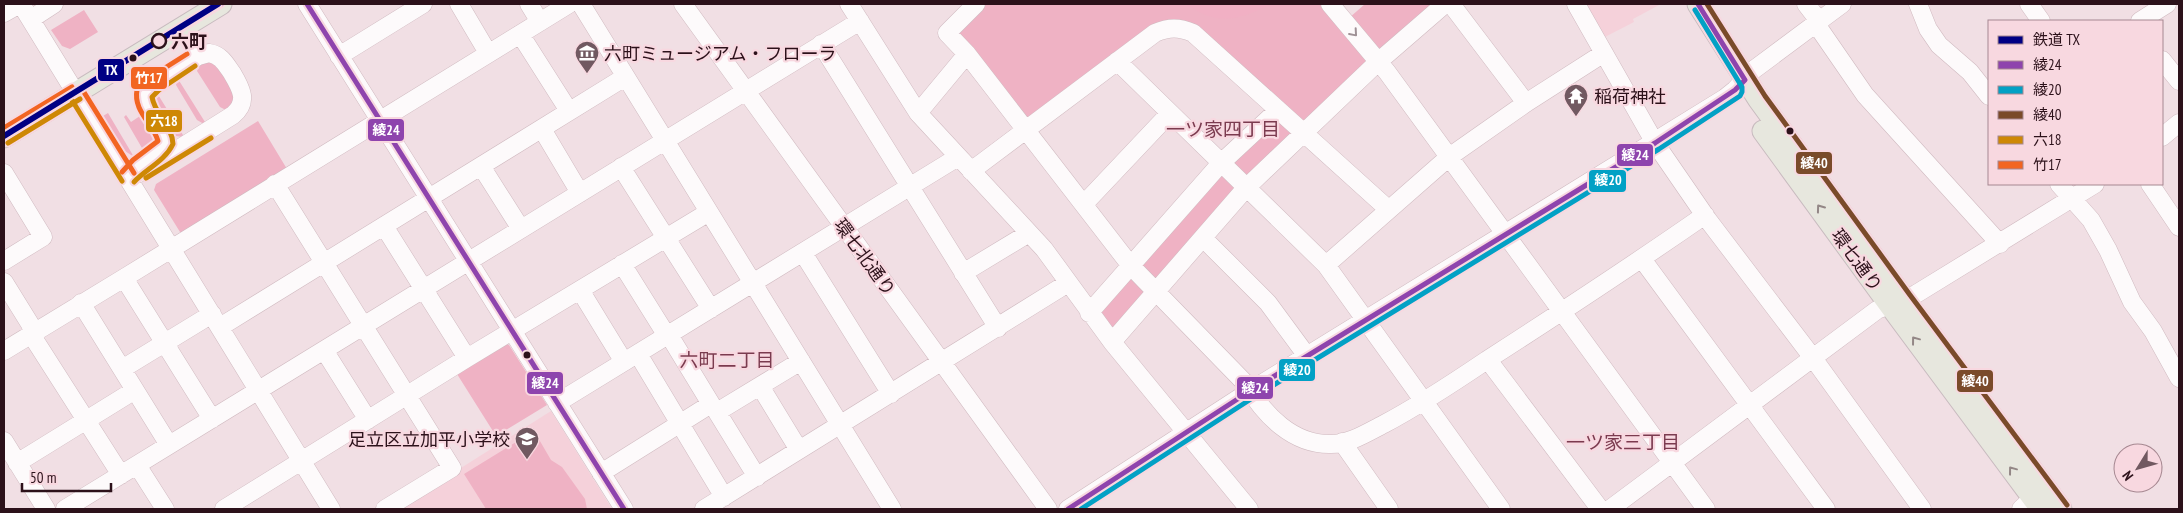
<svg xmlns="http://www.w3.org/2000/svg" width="2183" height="513" font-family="'PT Sans Narrow','Noto Sans JP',sans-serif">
	<rect width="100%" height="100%" fill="#f1dfe4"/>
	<path fill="#f5d1da" d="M1583,4H1661L1633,19L1634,22L1603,38Z
		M551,411L612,509H396Z"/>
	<path fill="#efb2c4" d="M981,4H1326L1371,59L1310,122L1300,123L1194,25L1172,20L1151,26L1029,120L956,29Z
		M1365,4H1433L1378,53L1349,18Z
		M84,10L98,32L70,49L62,46L51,30Z
		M208,62C219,64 234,86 234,97C234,103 230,106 226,110L220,107L197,71L199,65Z
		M177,79H178L205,122L204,124L197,120L176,85Z
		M157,93L183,135V137L176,136L172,133L153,100L154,95Z
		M108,113L134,157L125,151L103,116Z
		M143,114L154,133L155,146L146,155L124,117L126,115L131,122Z
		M1276,117L1295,129L1250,178H1243L1231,160Z
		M258,121L287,169L186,232H180L154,190L156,184Z
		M1218,173L1238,184L1158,281L1139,268Z
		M1129,274L1148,292L1116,327L1110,328L1100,314Z
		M505,344L509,345L547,405L496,436L457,374Z
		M529,434L537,436L551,460L562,467L585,499L587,509H486L464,474Z"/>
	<path fill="#f1b0c4" d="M1186,4H1272C1237,20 1219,27 1186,4Z"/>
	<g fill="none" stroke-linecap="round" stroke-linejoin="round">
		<defs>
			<path id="minor" d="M21,4L331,509
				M307,4L624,509
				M459,4L488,53
				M529,4L540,22
				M581,4L892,509
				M683,4L1048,509
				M849,4L918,113L1044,249L1112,342L1249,509
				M976,4L947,33L967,54L1131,266L1246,384C1264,415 1293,445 1331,444C1350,444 1368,432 1384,424C1420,405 1453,383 1487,360C1560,313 1633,265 1705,215
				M1330,4L1387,72L1706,509
				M1451,4L1526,103
				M1576,4L1655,143L1708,220L1813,358L1922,509
				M1806,4L1819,21
				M1918,4L1928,29L1939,45L1970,72L1989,96
				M2029,4L2041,21
				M4,13L20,4
				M31,19L54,4
				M2140,21L2167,4
				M1816,24L1865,95L2000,244
				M520,34L569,111
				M821,44L998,328
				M209,53C221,55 225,63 232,73C241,88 249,102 233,115L142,172L128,177L138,166L160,151L166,143L164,133L144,99L147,90L198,56Z
				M339,56L423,4
				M2162,60L2179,81
				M1117,61L1326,265L1501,509
				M918,113L967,54
				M542,129L580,193
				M2162,137L2179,123
				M481,166L521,229
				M621,167L711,309
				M971,171L1155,33C1169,27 1179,27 1193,33L1388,209
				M4,173L43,237L4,261
				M275,184L452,468L385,509
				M2059,184L2091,220L2108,250L2132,302L2153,331L2179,378
				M2150,184L2179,227
				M1084,204L1170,113
				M384,226L467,358
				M1203,238L1268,303L1307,356
				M803,253L891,394
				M1642,259L1826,509
				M622,264L667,336
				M1326,265L1449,157L1526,103L1604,53
				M963,273L1029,233
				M124,278L212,419
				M4,282L30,324L36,342L121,475
				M580,290L624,362
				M81,303L169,445
				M1089,313L1221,163L1278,110
				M220,327L625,77
				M1112,342L1246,188L1378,62L1445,4
				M324,350L368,420
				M4,351L124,278L569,4
				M638,354L724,497
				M1488,360L1600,509
				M122,369L212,314
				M760,386L799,450
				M557,403L958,157
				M4,441L46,509
				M1342,442L1389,509
				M17,463L135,390
				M137,465L165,509
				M601,473L711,404L669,335
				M757,477L717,412L801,361
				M65,509L860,21
				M224,509L467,358L709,212
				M704,509L1068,283
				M1068,509L1250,391L1725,98L1735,90L1752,71L1842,4
				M1610,509L1877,310L1916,294L2095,184
				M2021,509L2033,498"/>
			<path id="major" d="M1698,4L1759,100L1904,299L2061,509
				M1763,131L1889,304L2041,509
				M4,137L221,4"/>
		</defs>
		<use href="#minor" stroke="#d0bac0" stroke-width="19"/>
		<use href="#major" stroke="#c8bbbf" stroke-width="23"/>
		<use href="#minor" stroke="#fdfafb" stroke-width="18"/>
		<use href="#major" stroke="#e7e7de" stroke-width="21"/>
		<defs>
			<path id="bus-1" d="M307,4L624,509
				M4,137L221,4
				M1068,509L1250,391L1655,143L1735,90L1745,80L1698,4"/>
			<path id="bus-2" d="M1081,509L1254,397L1659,149L1740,96L1742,92V87L1695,10"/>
			<path id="bus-3" d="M1707,4L1765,96L1910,295L2067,505"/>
			<path id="bus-4" d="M70,97L122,181
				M8,143L80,99
				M146,178L211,138
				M134,182C146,169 165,161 173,144C172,125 155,115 152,97L159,90L195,66"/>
			<path id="bus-5" d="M82,89L134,173
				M4,128L72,87
				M122,172L133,160L158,141C153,123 133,111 137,90L149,78L187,54"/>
		</defs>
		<use href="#bus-1" stroke="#f8d8e0" stroke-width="9"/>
		<use href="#bus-2" stroke="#f8d8e0" stroke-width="9"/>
		<use href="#bus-3" stroke="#f8d8e0" stroke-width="9"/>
		<use href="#bus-4" stroke="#f8d8e0" stroke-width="9"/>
		<use href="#bus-5" stroke="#f8d8e0" stroke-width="9"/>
		<use href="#bus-1" stroke="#8e44ad" stroke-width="5"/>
		<use href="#bus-2" stroke="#02a1c5" stroke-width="5"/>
		<use href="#bus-3" stroke="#7a4b2a" stroke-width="5"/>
		<use href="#bus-4" stroke="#ce8805" stroke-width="5"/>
		<use href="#bus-5" stroke="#f26522" stroke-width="5"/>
		<defs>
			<path id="rail-1" d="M4,136L218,4"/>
		</defs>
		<use href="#rail-1" stroke="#f8d8e0" stroke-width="10"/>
		<use href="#rail-1" stroke="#000084" stroke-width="6"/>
	</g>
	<defs><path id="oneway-chevron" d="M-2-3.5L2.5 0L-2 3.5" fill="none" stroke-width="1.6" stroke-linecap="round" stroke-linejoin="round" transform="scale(1.25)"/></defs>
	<use stroke="#9f9196" href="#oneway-chevron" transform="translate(1354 33) rotate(49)"/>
	<g stroke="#938786">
		<use href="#oneway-chevron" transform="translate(1820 208) rotate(-126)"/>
		<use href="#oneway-chevron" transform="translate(1915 340) rotate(-127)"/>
		<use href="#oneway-chevron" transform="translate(2012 470) rotate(-127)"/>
	</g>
	<defs>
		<symbol id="museum-pin" viewBox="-11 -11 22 30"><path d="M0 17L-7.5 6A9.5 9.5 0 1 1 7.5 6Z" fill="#715961" stroke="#f8d8e0"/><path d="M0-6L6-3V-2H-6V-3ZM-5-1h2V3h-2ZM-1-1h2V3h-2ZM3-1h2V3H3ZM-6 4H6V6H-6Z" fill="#fff"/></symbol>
		<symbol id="temple-pin" viewBox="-11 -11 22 30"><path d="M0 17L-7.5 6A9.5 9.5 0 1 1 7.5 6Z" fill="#715961" stroke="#f8d8e0"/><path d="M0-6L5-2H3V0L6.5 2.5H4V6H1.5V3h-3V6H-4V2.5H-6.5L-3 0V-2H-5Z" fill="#fff"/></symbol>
		<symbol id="school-pin" viewBox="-11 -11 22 30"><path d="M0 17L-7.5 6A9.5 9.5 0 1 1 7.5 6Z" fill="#715961" stroke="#f8d8e0"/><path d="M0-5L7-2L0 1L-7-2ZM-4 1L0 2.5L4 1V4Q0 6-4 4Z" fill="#fff"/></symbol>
	</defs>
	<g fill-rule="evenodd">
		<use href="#museum-pin" x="573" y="39" width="28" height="38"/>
		<use href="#temple-pin" x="1562" y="82" width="28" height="38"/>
		<use href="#school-pin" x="513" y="425" width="28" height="38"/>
	</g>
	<circle fill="#f8d8e0" stroke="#2c111a" stroke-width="2.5" cx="159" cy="41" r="7"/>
	<g fill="#2c111a" stroke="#f8d8e0" stroke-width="2">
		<circle cx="133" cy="58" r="4.5"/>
		<circle cx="1790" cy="131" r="4.5"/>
		<circle cx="527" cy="355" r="4.5"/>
	</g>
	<g text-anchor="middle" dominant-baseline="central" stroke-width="4.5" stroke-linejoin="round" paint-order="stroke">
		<g font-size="18" font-weight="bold" fill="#2c111a" stroke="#f8d8e0" text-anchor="start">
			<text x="171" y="41">六町</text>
		</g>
		<g font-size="18" fill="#2c111a" stroke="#f8d8e0" text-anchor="start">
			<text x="604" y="53">六町ミュージアム・フローラ</text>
			<text x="1594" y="96">稲荷神社</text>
			<text x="510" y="439" text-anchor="end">足立区立加平小学校</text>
		</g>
		<g font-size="18" fill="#2c111a" stroke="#f8d8e0">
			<text transform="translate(865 257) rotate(54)">環七北通り</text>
			<text transform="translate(1857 260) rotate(54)">環七通り</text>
		</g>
		<g font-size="19" fill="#7b3b4f" stroke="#f8d8e0">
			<text x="1223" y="129">一ツ家四丁目</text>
			<text x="727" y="360">六町二丁目</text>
			<text x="1623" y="442">一ツ家三丁目</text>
		</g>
	</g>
	<g stroke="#f8d8e0" stroke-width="2">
		<rect x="97" y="58" width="28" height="24" rx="5" fill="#000084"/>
		<rect x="130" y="66" width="38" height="24" rx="5" fill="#f26522"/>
		<rect x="145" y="109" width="38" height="24" rx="5" fill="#ce8805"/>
		<rect x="367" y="118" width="38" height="24" rx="5" fill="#8e44ad"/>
		<rect x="1616" y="143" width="38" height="24" rx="5" fill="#8e44ad"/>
		<rect x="1795" y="151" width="38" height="24" rx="5" fill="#7a4b2a"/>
		<rect x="1588" y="169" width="39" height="24" rx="5" fill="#02a1c5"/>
		<rect x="1278" y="358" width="38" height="24" rx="5" fill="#02a1c5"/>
		<rect x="1956" y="369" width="38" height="24" rx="5" fill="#7a4b2a"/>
		<rect x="526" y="371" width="38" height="24" rx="5" fill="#8e44ad"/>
		<rect x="1236" y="376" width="38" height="24" rx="5" fill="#8e44ad"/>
	</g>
	<g font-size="14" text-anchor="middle" font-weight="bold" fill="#fff">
		<text x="111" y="75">TX</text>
		<text x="149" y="83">竹17</text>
		<text x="164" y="126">六18</text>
		<text x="386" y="135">綾24</text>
		<text x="1635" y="160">綾24</text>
		<text x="1814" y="168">綾40</text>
		<text x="1608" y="185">綾20</text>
		<text x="1297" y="375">綾20</text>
		<text x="1975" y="386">綾40</text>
		<text x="545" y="388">綾24</text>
		<text x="1255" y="393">綾24</text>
	</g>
	<rect width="2183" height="513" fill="none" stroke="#2c111a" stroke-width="10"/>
	<rect x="1988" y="20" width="175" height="165" fill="#f8d8e0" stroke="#a68891"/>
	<rect x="1998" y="36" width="25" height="8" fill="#000084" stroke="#a68891"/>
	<text x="2033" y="45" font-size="15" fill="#2c111a">鉄道 TX</text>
	<rect x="1998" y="61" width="25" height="8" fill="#8e44ad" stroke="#a68891"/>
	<text x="2033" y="70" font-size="15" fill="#2c111a">綾24</text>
	<rect x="1998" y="86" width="25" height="8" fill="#02a1c5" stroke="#a68891"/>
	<text x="2033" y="95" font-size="15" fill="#2c111a">綾20</text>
	<rect x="1998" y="111" width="25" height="8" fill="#7a4b2a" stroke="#a68891"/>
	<text x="2033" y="120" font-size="15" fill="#2c111a">綾40</text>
	<rect x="1998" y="136" width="25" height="8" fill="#ce8805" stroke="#a68891"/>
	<text x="2033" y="145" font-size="15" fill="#2c111a">六18</text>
	<rect x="1998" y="161" width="25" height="8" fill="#f26522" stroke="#a68891"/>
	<text x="2033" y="170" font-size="15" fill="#2c111a">竹17</text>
	<g transform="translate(2138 468) rotate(233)"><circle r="24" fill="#f8d8e0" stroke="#a68891"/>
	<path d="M0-4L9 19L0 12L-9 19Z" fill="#715961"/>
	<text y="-8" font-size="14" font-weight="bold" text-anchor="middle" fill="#2c111a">N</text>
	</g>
	<path d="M22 483v8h89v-8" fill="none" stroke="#2c111a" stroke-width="2.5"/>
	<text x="30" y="483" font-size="15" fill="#2c111a" stroke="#f8d8e0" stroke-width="4" paint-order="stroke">50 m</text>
</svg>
